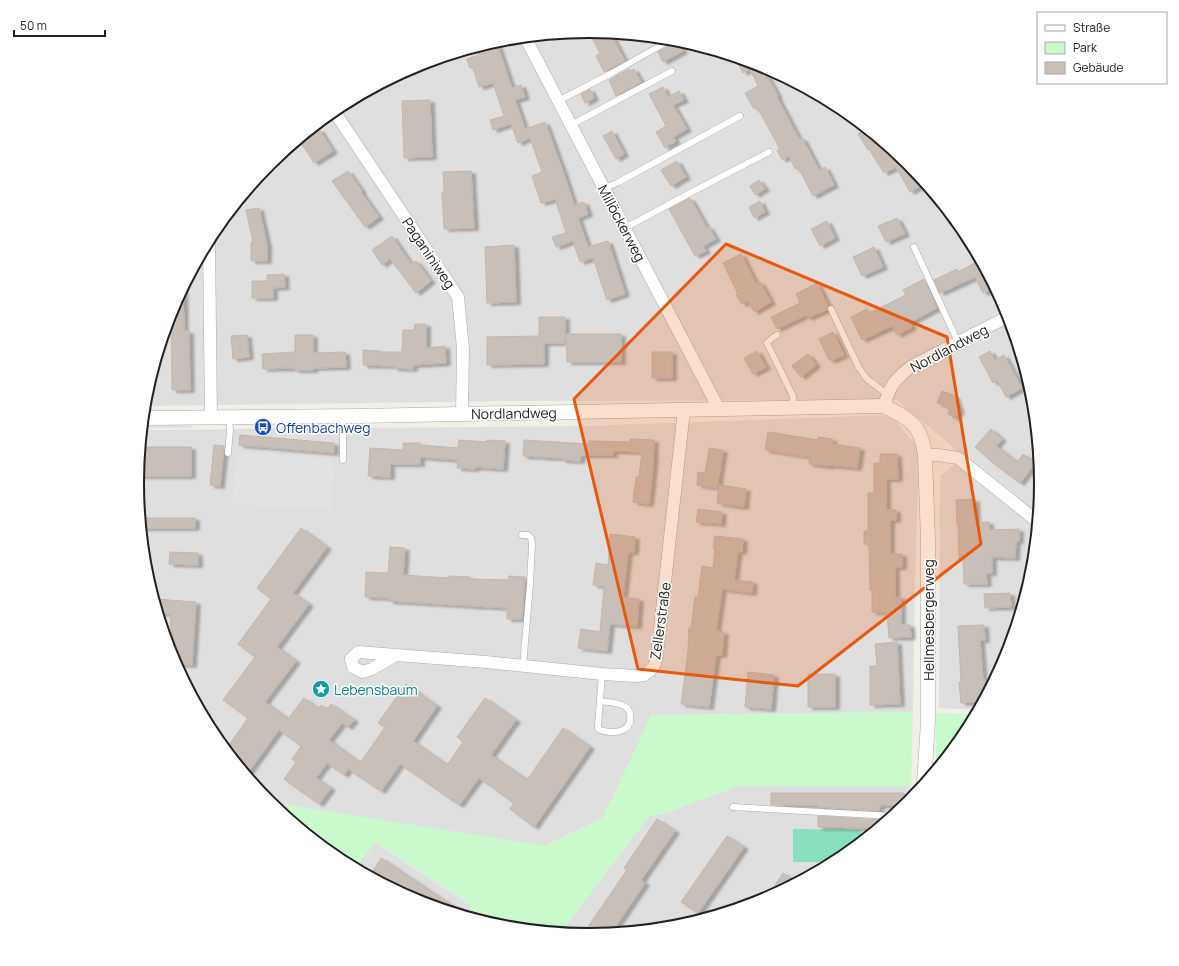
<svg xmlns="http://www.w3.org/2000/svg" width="1179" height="966" font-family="Manrope,sans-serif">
	<defs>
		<filter id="shadow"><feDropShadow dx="4.5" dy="2.5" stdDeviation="1" flood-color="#0004"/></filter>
	</defs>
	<rect width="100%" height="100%" fill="#f2efe9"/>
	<path fill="#e0dfdf" d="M590,31L678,40L763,65L841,107L909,164L965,232L1007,310L1033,395L1041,483L1038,515L966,458L897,400L513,401L145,406L146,395L172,310L214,232L270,163L339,107L417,65L502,40Z
		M891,415L919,449L915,581L913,712L652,715L603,818L545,846L274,806L270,802L214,734L172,656L146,571L138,483L143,430L584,426Z
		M956,463L1037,529L1033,571L1007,656L978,710L939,708L940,476Z
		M738,786H911L909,803L840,859L762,901L677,926L589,935L561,932L649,816L666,813Z
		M314,838L357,864L375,842L504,927L416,901L338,859Z"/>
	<path fill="#c8facc" d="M913,712L911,786H738L666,813L649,816L561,932L501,926L486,922L470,910V904L376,842L358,864L314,838L274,806L289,805L545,846L603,818L651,715Z
		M936,713L976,714L965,734L945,759H936Z"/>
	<path fill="#88e0be" d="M793,829L861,830V842L840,859L829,865V862H793Z"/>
	<path fill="#e2e2e2" d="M192,423L193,428H143V424Z
		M236,452L335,459L332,510L232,503Z"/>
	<path fill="#c7bfb8" stroke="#c4b6ab" filter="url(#shadow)" d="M588,31L610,33L625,61L604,72L596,56L600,53Z
		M677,40L683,51L663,62L658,52L674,43Z
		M496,41L512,88L521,85L525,97L515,100L525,129L545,122L564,174L574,205L584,202L588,214L578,218L588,247L608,241L625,294L607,300L593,258L580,262L573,241L556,247L552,237L566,233L555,199L541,203L532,176L542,172L530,138L518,143L511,124L493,130L490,120L504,116L493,83L479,87L473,68H470L467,59L479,55L477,47Z
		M735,57L759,64L766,77L767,76L778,96L777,97L799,139L802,138L819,170L825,167L834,185L813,196L798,167L795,169L789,156L782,160L777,150L780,149L757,107L754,109L745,93L758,86L750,69L743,73Z
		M629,69L630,71L634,69L641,82L616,96L609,80Z
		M663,87L668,97L679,91L684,100L673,105L687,129L673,137L676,141L665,148L656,132L666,126L649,94Z
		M590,89L594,98L585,103L581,94Z
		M430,100L432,157L404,158L402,101Z
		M866,128L905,160L911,170L913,169L925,183L910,192L896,167L884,173L869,149L868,150L858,134Z
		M319,129L333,151L314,163L300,141Z
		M612,131L624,154L616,159L603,136Z
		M677,161L686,177L671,186L661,170Z
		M348,171L362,191L361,192L379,217L365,227L332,181Z
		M471,171L474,228L444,229L442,192H444L443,172Z
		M759,180L765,189L755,195L750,186Z
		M690,198L707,228L709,227L716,239L703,246L706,251L695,256L669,209Z
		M760,201L765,212L754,218L749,207Z
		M259,208L267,245V261H251V242H253L246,210Z
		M897,218L905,234L886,242L878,226Z
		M827,221L835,238L820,246L811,229Z
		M392,236L411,264L416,261L431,281L416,293L390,259L382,265L372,250Z
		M514,245L516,302L487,303L485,247Z
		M874,247L883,267L862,276L853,257Z
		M741,254L756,284L760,282L771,302L754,312L748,301L742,304L736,295L738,294L723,263Z
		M980,260L995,287L983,293L975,277L940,293L934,280L957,269L958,272Z
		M284,274L285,287L273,288V298H252V281H267V275Z
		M924,279L937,308L909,323L912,327L897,335L892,326L862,340L851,317L867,309L869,313L906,295L903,290Z
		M817,283L828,306L827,309L808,318L806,315L777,329L771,317L800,303L796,294Z
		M183,289L184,331H189L190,390H172L171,313Z
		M539,317H565V343H544V364L487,365V337L539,336Z
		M415,324H426V348L445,346L446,363L413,365V369L394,368V366L363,365V350L380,351V352H402L403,330H414Z
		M833,332L844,355L833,360H829L819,339Z
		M566,334H621V362H567Z
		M247,335L249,357L233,359L231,336Z
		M295,335H313V353L345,352L346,367L313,368V370H295V368L263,369L262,354L295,352Z
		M757,351L766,367L753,374L744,358Z
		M990,351L995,360L1004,355L1022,388L1006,397L997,380L993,383L979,357Z
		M652,352H672V378H652Z
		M808,354L816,365L801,377L792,366Z
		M942,391L955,396L960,412L959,411L956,418L948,414L950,408L937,403Z
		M991,429L1002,439L996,446L1017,462L1023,454L1035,463L1020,483L992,462L975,447Z
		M768,432L818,440V437L832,439V444L860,448L857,468L829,465V466L809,464L810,457L765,450Z
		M240,435L334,443V453L239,445Z
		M630,439L654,440L653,466L649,504L633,502L636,477H639L642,452L613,451V455H581L580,461L562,460V458L523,456L524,440L589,444V441L630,442Z
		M459,440L487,442V440L505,441L503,469L475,467V469L457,468L458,460L420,457V464H390V477L368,476L370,448L403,450V443H420V445L458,448Z
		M214,445L224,446L220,486L210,485Z
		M141,447H191V476H138Z
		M709,448L723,450L717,488L697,485L698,472L705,473Z
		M880,454H897L898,479H886V510H896V520H890V554H902V567H895V597H901V625H910L911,637L889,638L887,612H872V590H870L869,544H864V531H868V493H874V463H880Z
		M719,485L746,489L744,507L717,503Z
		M975,499L976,522H989V530L1019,529V541H1016L1015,558L992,557V573H986L987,584H964L963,559H959L958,523L957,524L956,500Z
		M698,509L722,512L721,524L696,522Z
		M141,518H195V528H142Z
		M301,528L327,547L293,593L309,604L277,647L296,661L265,702L288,719L304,698L318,709L321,705L327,709L331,704L354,720L348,727L342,723L329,740L360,763L385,727L378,723L406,684L437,706L413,741L447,765L463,742L457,737L485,698L516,720L491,755L527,780L563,728L590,747L534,827L510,809L514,803L479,778L459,805L400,764L381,791L348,769L344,775L327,763L316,778L331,788L319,804L284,779L296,762L292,759L301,746L279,730L247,774L226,749L248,718L223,700L255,657L238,644L271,599L257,588Z
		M610,534L635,537L634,552H628L623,597L639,599L637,626L610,624L607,651L578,648L581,629L600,632L604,586L593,585L596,563L608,565Z
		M715,536L743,539L742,552L738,551L734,580L753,582L752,593L722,589L716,631L724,632L722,655H716L709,707L681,704L688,652L689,628H691L695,597H698L702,566L713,568L715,549L713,548Z
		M390,547L405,548L403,575L448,578V576L470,577V579L508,580L509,576L525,577L522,619H507V608L389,601V598L365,597L366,572L388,573Z
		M170,552L198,553V565L169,564Z
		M1010,593L1011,607L985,608L984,594Z
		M155,599L196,602L192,665L176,664L172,656L169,647L171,614L159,613Z
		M984,625L985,640H980L983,680H985L986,695L983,701L961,703L959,682H961L958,626Z
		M897,642L900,704L870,705V666H877L875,644Z
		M748,672L774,675L771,709L745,707Z
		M808,674H835V707H808Z
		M771,793H904V806L880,805L879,811L819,807V805H771Z
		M818,816L879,820V827L867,837L868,828L818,827Z
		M657,819L675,831L641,880L645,883L611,933L589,935L583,934L627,870L624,868Z
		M727,836L744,847L698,913L681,902Z
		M381,858L460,911L459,913L416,900L370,876Z
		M783,873L797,882L766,899Z"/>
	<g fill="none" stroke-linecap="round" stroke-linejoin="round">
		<defs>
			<path id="service" d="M558,101L612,73L672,39
				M571,125L672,71
				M604,188L617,183L740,116
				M625,228L690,193L769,152
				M914,247L958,342
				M831,309L859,368L867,379L887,394
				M777,335L771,339L767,343L793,396V407
				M343,416V460
				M228,453L230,430L229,417
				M522,535H528L531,538L532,544L530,584L523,666
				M600,701C607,702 616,702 622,705C633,709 633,725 623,730C619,732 615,732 610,732C606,732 602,731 598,729V726L602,674
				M733,807L893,816"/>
			<path id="minor" d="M525,37L719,409
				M334,111L458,297L463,349L462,414
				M209,241L211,417
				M884,406C890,385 895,379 912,366L1009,316
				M925,455H938L958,458L1038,522
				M396,655L372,669L362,672L353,667L351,659L358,652L486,662L602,674L636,676L644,675L651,670L655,664L657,655L684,410"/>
			<path id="tertiary" d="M144,418L359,416L884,406C910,419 921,424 925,455L928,541V722L924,784"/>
		</defs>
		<use href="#service" stroke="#a9a9a9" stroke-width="7"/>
		<use href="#minor" stroke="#a9a9a9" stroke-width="13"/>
		<use href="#tertiary" stroke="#a9a9a9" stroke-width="15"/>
		<use href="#service" stroke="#fff" stroke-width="6"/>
		<use href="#minor" stroke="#fff" stroke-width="12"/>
		<use href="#tertiary" stroke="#fff" stroke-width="14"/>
	</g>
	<path fill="#e8590c" fill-opacity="0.2" stroke="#e8590c" stroke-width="3" stroke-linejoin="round" d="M726,244L947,337L981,544L798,686L638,669L574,399Z"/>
	<defs>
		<symbol id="bus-disc" viewBox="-11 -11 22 22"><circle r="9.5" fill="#1a4fb4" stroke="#fff"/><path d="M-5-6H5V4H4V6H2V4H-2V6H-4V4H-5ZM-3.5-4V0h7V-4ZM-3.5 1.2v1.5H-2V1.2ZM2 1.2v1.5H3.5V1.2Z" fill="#fff"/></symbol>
		<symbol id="sight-disc" viewBox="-11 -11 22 22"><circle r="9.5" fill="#0f9aa8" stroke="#fff"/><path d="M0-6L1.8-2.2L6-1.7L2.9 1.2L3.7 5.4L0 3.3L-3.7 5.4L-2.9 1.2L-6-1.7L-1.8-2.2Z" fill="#fff"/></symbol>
	</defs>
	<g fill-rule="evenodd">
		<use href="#bus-disc" x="253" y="417" width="20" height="20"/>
		<use href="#sight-disc" x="311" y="679" width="20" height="20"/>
	</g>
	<g text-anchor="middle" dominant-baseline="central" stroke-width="3" stroke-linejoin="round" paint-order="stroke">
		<g font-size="14" fill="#222" stroke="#fff">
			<text transform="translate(622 223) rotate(62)">Millöckerweg</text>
			<text transform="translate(429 253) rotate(56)">Paganiniweg</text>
			<text transform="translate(949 348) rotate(-28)">Nordlandweg</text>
			<text transform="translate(514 413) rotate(-1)">Nordlandweg</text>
			<text transform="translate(928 620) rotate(-90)">Hellmesbergerweg</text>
			<text transform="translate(660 621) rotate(-82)">Zellerstraße</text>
		</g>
		<g font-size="14" fill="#164399" stroke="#fff" text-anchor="start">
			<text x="276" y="427">Offenbachweg</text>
		</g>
		<g font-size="14" fill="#0d838f" stroke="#fff" text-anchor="start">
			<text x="334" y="689">Lebensbaum</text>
		</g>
	</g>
	<path d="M0 0H1179V966H0ZM144 483a445 445 0 1 1 890 0a445 445 0 1 1-890 0Z" fill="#fff" fill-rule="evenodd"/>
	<path fill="none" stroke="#222" stroke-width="2" d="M144 483a445 445 0 1 1 890 0a445 445 0 1 1-890 0Z"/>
	<rect x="1037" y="12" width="130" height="72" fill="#ffffff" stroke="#a7a7a7"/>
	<rect x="1045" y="25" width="20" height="6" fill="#ffffff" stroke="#a7a7a7"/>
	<text x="1073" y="32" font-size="12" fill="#222222">Straße</text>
	<rect x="1045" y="42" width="20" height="12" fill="#c8facc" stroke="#a7a7a7"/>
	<text x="1073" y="52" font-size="12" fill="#222222">Park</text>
	<rect x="1045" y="62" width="20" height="12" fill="#c7bfb8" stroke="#a7a7a7"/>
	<text x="1073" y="72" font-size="12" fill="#222222">Gebäude</text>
	<path d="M14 30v6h91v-6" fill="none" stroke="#222222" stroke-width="2"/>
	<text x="20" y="30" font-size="12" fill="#222222" stroke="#ffffff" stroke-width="3" paint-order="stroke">50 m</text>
</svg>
